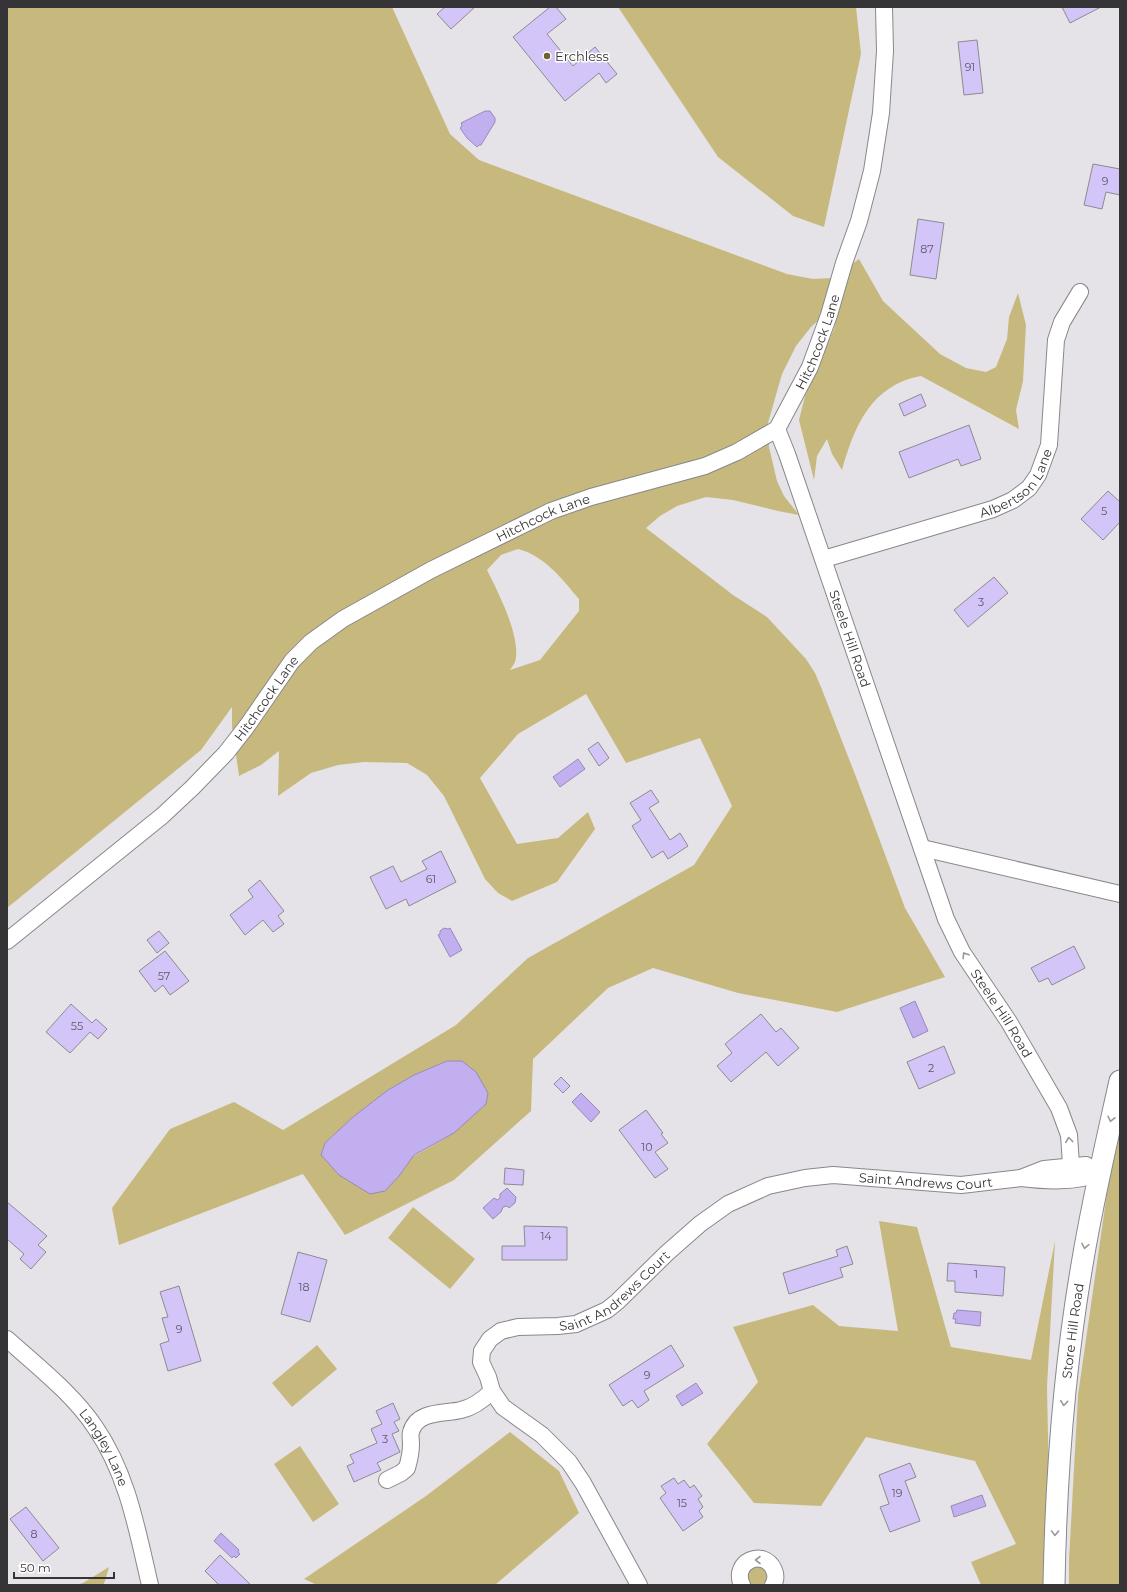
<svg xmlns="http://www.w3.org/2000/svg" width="1127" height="1592" font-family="Montserrat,sans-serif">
	<rect width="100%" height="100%" fill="#e5e3e8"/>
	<path fill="#c7b97e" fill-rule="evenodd" d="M7,7H392L450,134L479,160L787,274L813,279L832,278L859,259L883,301L940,354L966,368L986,372L996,367L1007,339L1009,317L1018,293L1026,325L1023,381L1016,410L1019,429L921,376C871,385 854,427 842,470L832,454L827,439L817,456L814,480L799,420L805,396L834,329L840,301L811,327L796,346L782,374L768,423L769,447L777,481L784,496L799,515L778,511L733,500L706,497L677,506L660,516L646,528L733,595L767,617L806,659L815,673L821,687L858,782L905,908L945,977L837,1012L738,993L653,968L608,988L533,1059L531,1111L454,1180L345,1235L303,1174L119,1245L112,1208L170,1129L234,1102L283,1130L456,1025L528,958L694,865L732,806L700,738L626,763L586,694L518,734L480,778L517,844L558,838L588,812L595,829L557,882L512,901L498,893L485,879L444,796L427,775L407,763L364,762L338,765L311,773L278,796L279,751L261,765L239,776L232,727V707L201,750L7,908ZM518,549C545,556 562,579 579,599V611L540,660L510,670C512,667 514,664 515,662C522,638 498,592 487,570L501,555ZM447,1061L486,1104L444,1139L414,1156L321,1155L325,1143L353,1117L388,1090L414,1075Z
		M618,7H856L861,54L824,227L793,216L718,157Z
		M1120,1129V1585H1069V1560L1078,1395L1109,1179Z
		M413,1207L475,1259L450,1289L388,1238Z
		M879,1221L917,1227L951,1347L1031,1360L1055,1241L1047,1387L1051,1585H981L971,1562L1016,1544L975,1461L866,1437L821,1506L754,1503L707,1444L758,1382L733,1327L813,1305L839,1326L898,1331Z
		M317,1345L337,1369L292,1407L272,1383Z
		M510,1432L559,1471L579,1513L495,1585H317L304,1579L426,1496Z
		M300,1446L339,1504L313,1522L274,1464Z
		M752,1564L766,1569L768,1577L763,1585H748L744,1572Z
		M109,1567L105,1581L103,1585H76L83,1583Z"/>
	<path fill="#c2afef" stroke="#988ab8" d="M485,111H490L495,118V122L481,145H479L477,147L467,138L460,128L462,126L461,123Z
		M578,759L585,769L560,787L553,777Z
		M444,928L448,929L450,928L462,950L450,957L438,935L440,934V931Z
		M915,1001L928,1031L913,1038L900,1008Z
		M447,1061H462L476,1072L488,1093L486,1104L454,1133L414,1155L399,1176L385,1191L370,1194L339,1175L321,1155L325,1143L353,1117L388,1090L414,1075Z
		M581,1093L600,1112L591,1122L572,1102Z
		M507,1188L516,1197L515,1203L509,1208L507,1206L503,1207L501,1212L493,1219L483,1208L494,1198L497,1200L500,1198V1194Z
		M957,1310L981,1312L980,1326L955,1323L956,1319H953L954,1313H956Z
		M696,1383L703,1393L682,1406L676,1396Z
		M982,1495L986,1506L954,1517L951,1506Z
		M221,1533L239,1550L238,1552L240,1554L236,1558L234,1556L232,1558L214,1541Z"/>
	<path fill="#d4c5f9" stroke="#8c8b8f" d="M445,7H475L451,29L437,14Z
		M550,7H556L566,19L547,34L573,66L595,47L617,74L606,83L599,73L565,101L513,37Z
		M1062,7H1101L1070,23Z
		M977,40L983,93L964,95L958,42Z
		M1093,164L1120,169V195L1106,192L1102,209L1084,205Z
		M918,219L944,223L936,279L910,275Z
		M921,394L926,406L904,416L899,404Z
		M969,425L981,459L961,466L958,459L909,478L899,452Z
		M1108,491L1120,502V522L1103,540L1081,519Z
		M994,577L1008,593L968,627L954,610Z
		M598,742L609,758L599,766L588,749Z
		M651,790L659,802L649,808L670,840L680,833L688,846L668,859L663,851L652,858L632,826L641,820L630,803Z
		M441,851L456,882L409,906L406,899L386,909L370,877L393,866L401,882L427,869L422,861Z
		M260,880L284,911L278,916L284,924L273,932L263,920L245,935L230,915L253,897L248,890Z
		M159,931L169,943L157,953L147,940Z
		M1074,946L1085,968L1052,985L1048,978L1039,982L1031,968Z
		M165,951L189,981L170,995L163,985L155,992L139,971Z
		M71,1004L92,1023L96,1019L107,1029L98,1039L90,1032L70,1053L46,1032Z
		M761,1014L776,1032L781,1028L799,1048L778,1066L766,1052L731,1082L717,1066L732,1053L725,1044Z
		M944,1046L955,1073L919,1089L907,1062Z
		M561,1077L570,1086L563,1093L554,1084Z
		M646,1110L663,1133L661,1134L668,1143L655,1152L668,1169L655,1178L619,1130Z
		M505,1168L524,1170L523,1185L504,1184Z
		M7,1202L47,1236L38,1245L46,1252L31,1269L20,1259L24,1254L7,1239Z
		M524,1226L567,1227V1260H502V1246H525Z
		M847,1246L853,1264L840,1268L843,1277L789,1294L783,1273L838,1256L836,1250Z
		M298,1252L327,1260L310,1322L281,1314Z
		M948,1263L1005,1267L1003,1296L955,1292V1281H947Z
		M179,1286L201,1361L168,1371L160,1344L169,1341L162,1318L168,1317L160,1292Z
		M671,1345L684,1366L644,1391L649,1400L638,1408L632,1400L623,1406L609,1385Z
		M393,1403L400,1419L394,1422L399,1431L392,1434L400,1452L377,1463L381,1470L354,1482L347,1466L354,1463L350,1455L377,1443L371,1429L382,1424L376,1411Z
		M910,1463L916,1477L905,1481L920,1521L890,1532L880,1507L889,1504L879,1475Z
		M674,1478L678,1484L684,1480L690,1488L694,1485L702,1496L698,1499L703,1507L699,1511L703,1517L683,1531L660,1498L666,1493L661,1486Z
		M26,1507L59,1548L43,1561L10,1519Z
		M220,1555L251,1585H219L205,1571Z"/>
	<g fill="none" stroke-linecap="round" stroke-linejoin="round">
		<defs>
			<g id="minor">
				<path id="s1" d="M777,429L787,454L946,919L962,952L1009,1022L1059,1108L1069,1135L1072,1179"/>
				<path id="s2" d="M824,559L993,509L1013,500L1029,488L1038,475L1049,445L1056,340L1062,322L1080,292"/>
				<path d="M922,848L1120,894"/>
				<path id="s3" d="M7,941L162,816L192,788L226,753L247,726L292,661L311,642L343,619L431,570L551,511L591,497L705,466L737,452L777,429L810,367L829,315L844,263L859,221L872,171L881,113L885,51L884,7"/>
				<path d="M1086,1165L1099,1173C1075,1183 1046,1181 1021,1178L1044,1169Z"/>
				<path id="s4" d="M7,1339C37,1366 73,1394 95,1427C128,1475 137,1530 150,1585"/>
				<path d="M387,1480L401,1473L407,1468C409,1461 411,1452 411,1444C411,1440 410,1435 411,1432C417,1410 445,1414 461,1410C474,1407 483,1400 492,1391"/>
				<path id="s5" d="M639,1585L583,1483L569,1462L542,1435L503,1407L492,1391L488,1377L481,1362L482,1351L490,1339L501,1331L518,1327L558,1326L576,1324L607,1310L617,1302L667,1253L700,1224L728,1204L768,1186L805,1178L833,1175L961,1185L1021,1178"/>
				<path d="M742,1585C731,1562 764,1547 774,1570C776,1575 776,1580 773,1585"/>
			</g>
			<g id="major">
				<path id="s6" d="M1054,1585C1056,1476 1064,1367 1083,1259C1093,1199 1107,1140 1120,1081"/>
			</g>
		</defs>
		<use href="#minor" stroke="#88878b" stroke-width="18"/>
		<use href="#major" stroke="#88878b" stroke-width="23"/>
		<use href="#minor" stroke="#fff" stroke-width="16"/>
		<use href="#major" stroke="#fff" stroke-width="21"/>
	</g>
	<defs><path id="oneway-chevron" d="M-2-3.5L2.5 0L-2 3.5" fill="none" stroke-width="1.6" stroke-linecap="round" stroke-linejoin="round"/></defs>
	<g stroke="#9a9a9a">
		<use href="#oneway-chevron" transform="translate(965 955) rotate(-122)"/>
		<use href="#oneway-chevron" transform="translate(1111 1119) rotate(103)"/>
		<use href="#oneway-chevron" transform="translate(1069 1140) rotate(-97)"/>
		<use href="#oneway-chevron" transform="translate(1085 1246) rotate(101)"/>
		<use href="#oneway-chevron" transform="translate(1064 1403) rotate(96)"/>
		<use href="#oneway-chevron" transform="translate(1055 1533) rotate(92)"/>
		<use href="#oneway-chevron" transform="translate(758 1560) rotate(-180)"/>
	</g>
	<circle fill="#6e622f" stroke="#fff" stroke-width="1.5" cx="547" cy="56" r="4"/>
	<g text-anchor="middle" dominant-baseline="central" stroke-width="3" stroke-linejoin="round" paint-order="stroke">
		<g font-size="11" fill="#5d5867">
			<text x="970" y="67">91</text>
			<text x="1105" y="181">9</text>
			<text x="927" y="249">87</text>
			<text x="1104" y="511">5</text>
			<text x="981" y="602">3</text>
			<text x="431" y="879">61</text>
			<text x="164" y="976">57</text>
			<text x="77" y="1026">55</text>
			<text x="931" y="1068">2</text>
			<text x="647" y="1147">10</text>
			<text x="546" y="1236">14</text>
			<text x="976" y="1274">1</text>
			<text x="304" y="1287">18</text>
			<text x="179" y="1329">9</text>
			<text x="647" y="1375">9</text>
			<text x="385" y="1439">3</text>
			<text x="897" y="1493">19</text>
			<text x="682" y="1503">15</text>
			<text x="34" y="1534">8</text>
		</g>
		<g font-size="13" fill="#353436" stroke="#fff" text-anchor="start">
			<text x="555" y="56">Erchless</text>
		</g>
		<g font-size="13" fill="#353436" stroke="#fff">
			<text stroke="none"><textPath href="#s3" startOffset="1041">Hitchcock Lane</textPath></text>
			<text stroke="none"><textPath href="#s2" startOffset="212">Albertson Lane</textPath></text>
			<text stroke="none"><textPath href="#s3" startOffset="693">Hitchcock Lane</textPath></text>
			<text stroke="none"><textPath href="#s1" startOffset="222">Steele Hill Road</textPath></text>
			<text stroke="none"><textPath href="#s3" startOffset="357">Hitchcock Lane</textPath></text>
			<text stroke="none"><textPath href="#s1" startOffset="628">Steele Hill Road</textPath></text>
			<text stroke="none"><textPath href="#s5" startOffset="791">Saint Andrews Court</textPath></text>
			<text stroke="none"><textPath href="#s5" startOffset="443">Saint Andrews Court</textPath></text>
			<text stroke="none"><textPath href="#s6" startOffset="255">Store Hill Road</textPath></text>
			<text stroke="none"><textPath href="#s4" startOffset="147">Langley Lane</textPath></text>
		</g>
	</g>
	<rect width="1127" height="1592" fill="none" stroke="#353436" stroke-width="16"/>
	<path d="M14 1572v6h100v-6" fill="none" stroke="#353436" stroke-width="2"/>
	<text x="20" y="1572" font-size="12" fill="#353436" stroke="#ffffff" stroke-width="3" paint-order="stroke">50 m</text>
</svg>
